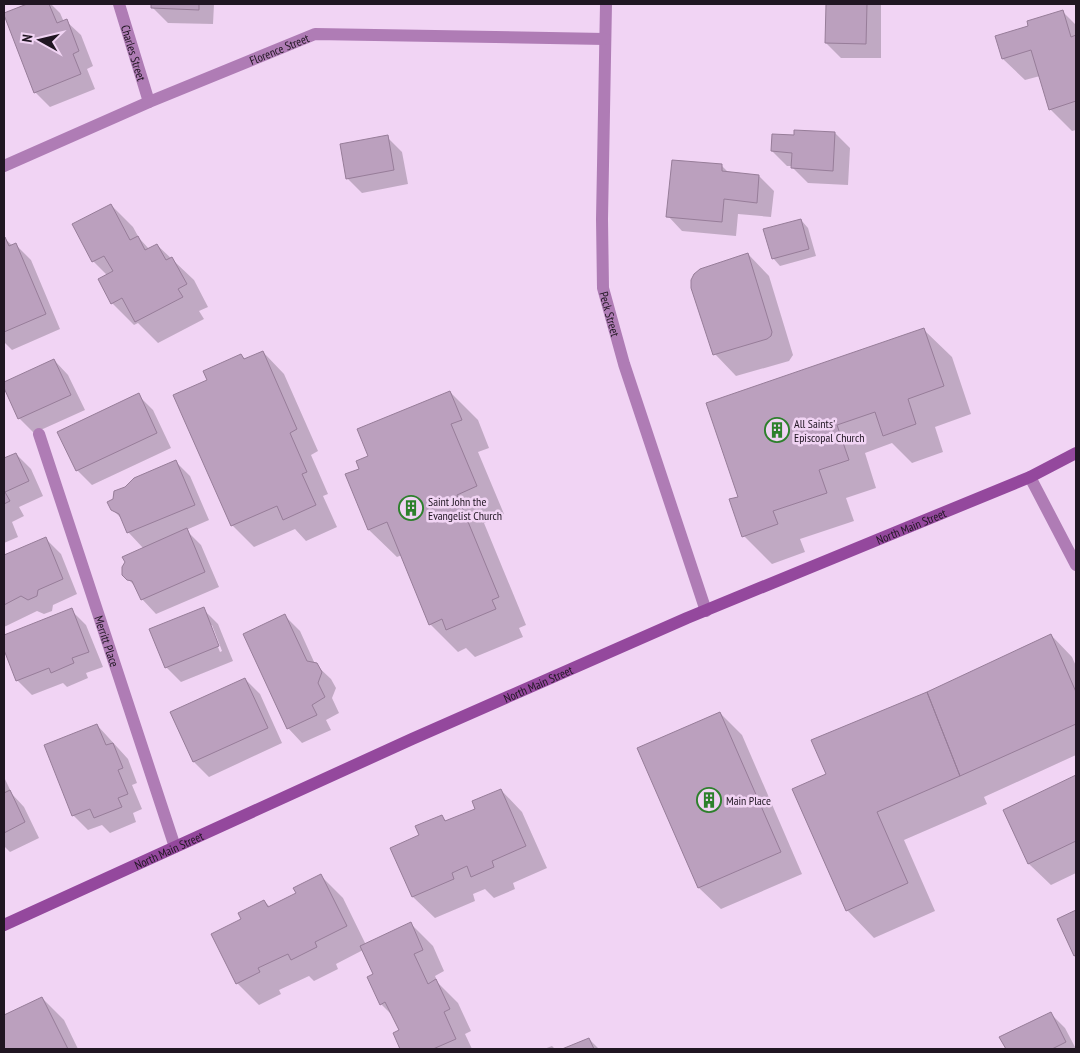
<svg xmlns="http://www.w3.org/2000/svg" width="1080" height="1053" font-family="'PT Sans Narrow',sans-serif">
	<rect width="100%" height="100%" fill="#f1d4f4"/>
	<path fill="#0003" fill-rule="evenodd" d="M31,4H51L60,13L64,22L66,21L81,35L93,66L87,69L95,89L50,107L35,92L5,14Z
		M153,4H214L213,24L168,23L153,8Z
		M827,4H881V58H841L826,43Z
		M988,4H1042V5Z
		M1062,11L1076,25V130L1072,131L1050,109L1040,76L1025,80L1003,59Z
		M796,131L835,133L850,148L848,185L808,183L793,168V166H787L772,151L795,137Z
		M387,137L402,152L408,184L362,193L347,178Z
		M722,166L729,173L759,176L774,191L771,217L738,214L736,236L682,231L668,216Z
		M111,205L133,227L139,238L149,249L157,245L194,280L208,307L199,311L204,319L158,343L138,323L134,325L112,303L107,275L93,261Z
		M801,220L808,228L816,256L780,266L773,258Z
		M4,239H5L13,246L16,245L31,260L60,329L12,350L4,342Z
		M748,254L769,276L793,355L789,361L736,376L715,354Z
		M924,330L952,357L971,414L935,427L943,452L912,463L892,443L865,453L876,488L846,498L854,521L800,539L805,552L772,564L744,536L739,497Z
		M263,352L284,374L318,451L311,455L328,494L323,496L337,527L306,541L295,529L254,547L232,525L209,381L241,355L246,360Z
		M54,360L68,375L85,410L34,433L19,418L4,383Z
		M450,392L478,420L489,448L478,452L504,514L484,523L526,625L519,628L523,637L475,657L466,648L458,652L430,624L402,555L397,557L369,530L360,469L370,457Z
		M138,395L153,410L171,448L92,485L77,470Z
		M16,454L31,469L43,496L19,507L24,516L12,522L18,537L4,543V460Z
		M175,461L190,476L209,520L186,530L201,545L219,587L156,614L142,599L137,588L123,574L144,549L129,533L124,521L112,509L114,500L126,488Z
		M46,539L61,554L77,594L53,605L52,611L44,614L37,611L4,627V556Z
		M203,609L218,624L233,661L181,682L166,667ZM209,625H212L222,651L220,652Z
		M71,610L86,625L103,667L86,673L88,678L67,687L63,683L32,695L17,680L4,647V637Z
		M285,616L300,631L315,664L331,679L336,688L332,698L339,713L326,720L331,730L302,743L288,728Z
		M1051,635L1072,657L1076,666V755L984,797L987,804L904,840L935,911L874,938L847,910L828,774L928,692Z
		M245,679L260,694L282,743L209,777L194,762L172,712Z
		M720,713L742,735L802,874L721,909L699,888L639,748Z
		M97,725L128,759L137,783L132,785L142,809L133,813L136,822L110,833L102,825L88,830L73,815Z
		M4,777L12,794L24,807L39,838L10,852L4,846Z
		M1076,777V873L1051,885L1029,864L1004,811Z
		M501,790L522,812L547,868L513,883L515,889L494,898L485,889L473,894L475,901L435,918L413,897L421,836L441,816L447,822L477,809Z
		M321,876L343,898L366,945L411,924L433,946L444,971L435,976L438,983L458,1003L471,1031L465,1034L472,1049H401L394,1034L400,1031L393,1016L381,1004L374,975L363,950L336,964L338,969L314,981L309,976L279,990L281,994L259,1005L237,983L213,934L243,919L264,901L270,907L297,894Z
		M42,998L64,1020L78,1049H4V1017Z
		M1050,1013L1065,1028L1076,1049H1007L1001,1037Z
		M589,1039L599,1049H565Z
		M552,1046L555,1049H544Z"/>
	<path fill="#bba0be" stroke="#977d99" d="M27,4H49L57,23L67,19L79,51L73,54L81,74L34,93L4,15V13Z
		M151,4H199V10L151,8Z
		M826,4H867L866,44L825,43Z
		M1063,10L1071,37L1076,35V101L1049,110L1031,50L1002,59L995,36L1028,26L1027,21Z
		M794,130L835,132L833,171L791,168L792,153L771,151L772,134L794,135Z
		M388,135L394,170L346,179L340,144Z
		M672,160L722,164V171L759,175L757,203L724,199L722,222L666,217Z
		M111,204L130,240L138,236L145,250L157,244L166,260L172,257L187,284L178,289L183,297L135,322L122,298L111,304L98,279L113,271L104,256L92,262L72,224Z
		M801,219L809,249L772,259L763,229Z
		M5,237L9,246L16,243L46,314L4,332V238Z
		M748,253L772,332L771,336L767,339L713,355L691,288V280L694,274L700,269Z
		M924,328L944,386L908,399L916,424L883,436L875,412L837,425L849,460L819,470L827,493L773,511L778,524L742,537L729,499L738,497L706,403Z
		M263,351L297,429L290,433L307,472L302,474L316,505L283,520L277,506L231,526L173,395L207,380L203,371L241,354L244,359Z
		M54,359L71,395L18,419L4,388V382Z
		M450,391L462,420L451,424L477,486L457,495L499,597L492,600L496,609L446,630L442,619L429,625L387,522L368,530L345,474L359,469L356,461L368,456L357,429Z
		M139,393L157,433L76,471L57,432Z
		M16,453L29,481L5,492L10,501L4,504V458Z
		M176,460L195,505L127,533L119,514L111,510L107,502L113,499L114,491L125,487L134,478Z
		M187,528L205,572L141,600L132,581L127,580L122,575V567L125,562L122,557Z
		M46,537L63,579L38,590L37,596L28,600L21,596L4,605V555Z
		M204,607L219,646L165,668L149,629Z
		M72,608L89,652L72,658L74,663L51,673L49,668L16,681L4,650V635Z
		M285,614L307,661L317,663L322,672L318,683L325,697L312,705L317,715L287,729L243,634Z
		M1051,634L1076,692V724L960,776L927,692Z
		M245,678L268,728L193,762L170,712Z
		M927,692L960,776L877,812L908,883L846,911L792,789L826,774L811,740Z
		M720,712L781,852L698,888L637,748Z
		M97,724L106,745L113,743L123,768L118,770L128,794L118,798L122,807L94,818L90,809L72,816L44,745Z
		M1076,775V841L1028,864L1003,810Z
		M501,789L526,846L492,861L494,867L471,877L467,866L452,873L454,879L412,897L390,848L419,835L415,826L442,815L445,821L475,809L472,801Z
		M10,790L25,822L4,833V793Z
		M321,874L347,926L315,942L317,947L291,960L288,954L258,968L260,972L236,984L211,934L241,919L238,913L264,900L268,907L296,893L293,888Z
		M1076,910V955L1074,956L1057,919Z
		M411,922L423,950L414,954L428,984L436,979L450,1009L444,1012L456,1039L433,1049H400L393,1033L399,1030L385,1002L380,1005L367,977L373,974L360,946Z
		M42,997L68,1049H4V1015Z
		M1051,1012L1066,1042L1052,1049H1006L999,1037Z
		M589,1038L594,1049H562Z"/>
	<g fill="none" stroke-linecap="round" stroke-linejoin="round">
		<g stroke="#af7cb5" stroke-width="12">
			<path id="s1" d="M119,4L149,102"/>
			<path id="s2" d="M606,4L602,219L603,288L624,364L706,611"/>
			<path id="s3" d="M4,166L149,102L315,34L605,39"/>
			<path id="s4" d="M39,434L175,847"/>
			<path d="M1030,477L1076,565"/>
		</g>
		<path stroke="#94489d" stroke-width="12" id="s5" d="M4,925L412,739L687,618L1030,477L1076,453"/>
	</g>
	<defs>
		<symbol id="building-ring" viewBox="-11 -11 22 22"><circle r="9.5" fill="#f1d4f4" stroke="#2d802c" stroke-width="1.5"/><path d="M-4-6H4V6H1V3H-1V6H-4ZM-2.5-4.3h1.7v1.8h-1.7ZM.8-4.3h1.7v1.8H.8ZM-2.5-1h1.7V.8h-1.7ZM.8-1h1.7V.8H.8Z" fill="#2d802c"/></symbol>
	</defs>
	<g fill-rule="evenodd">
		<use href="#building-ring" x="763" y="416" width="28" height="28"/>
		<use href="#building-ring" x="397" y="494" width="28" height="28"/>
		<use href="#building-ring" x="695" y="786" width="28" height="28"/>
	</g>
	<g text-anchor="middle" dominant-baseline="central" stroke-width="5" stroke-linejoin="round" paint-order="stroke">
		<g font-size="12" fill="#201622" stroke="#f1d4f4">
			<text stroke="none"><textPath href="#s3" startOffset="299">Florence Street</textPath></text>
			<text stroke="none"><textPath href="#s1" startOffset="51">Charles Street</textPath></text>
			<text stroke="none"><textPath href="#s2" startOffset="311">Peck Street</textPath></text>
			<text stroke="none"><textPath href="#s5" startOffset="991">North Main Street</textPath></text>
			<text stroke="none"><textPath href="#s4" startOffset="218">Merritt Place</textPath></text>
			<text stroke="none"><textPath href="#s5" startOffset="586">North Main Street</textPath></text>
			<text stroke="none"><textPath href="#s5" startOffset="181">North Main Street</textPath></text>
		</g>
		<g font-size="12" fill="#201622" stroke="#f1d4f4" text-anchor="start">
			<text x="794" y="423">All Saints'<tspan x="794" dy="14">Episcopal Church</tspan></text>
			<text x="428" y="501">Saint John the<tspan x="428" dy="14">Evangelist Church</tspan></text>
			<text x="726" y="800">Main Place</text>
		</g>
	</g>
	<rect width="1080" height="1053" fill="none" stroke="#201622" stroke-width="10"/>
	<g transform="translate(40 40) rotate(278)" stroke="#f1d4f4" stroke-width="4" paint-order="stroke">
	<path d="M0-4L9 19L0 12L-9 19Z" fill="#201622"/>
	<text y="-8" font-size="14" font-weight="bold" text-anchor="middle" fill="#201622">N</text>
	</g>
</svg>
